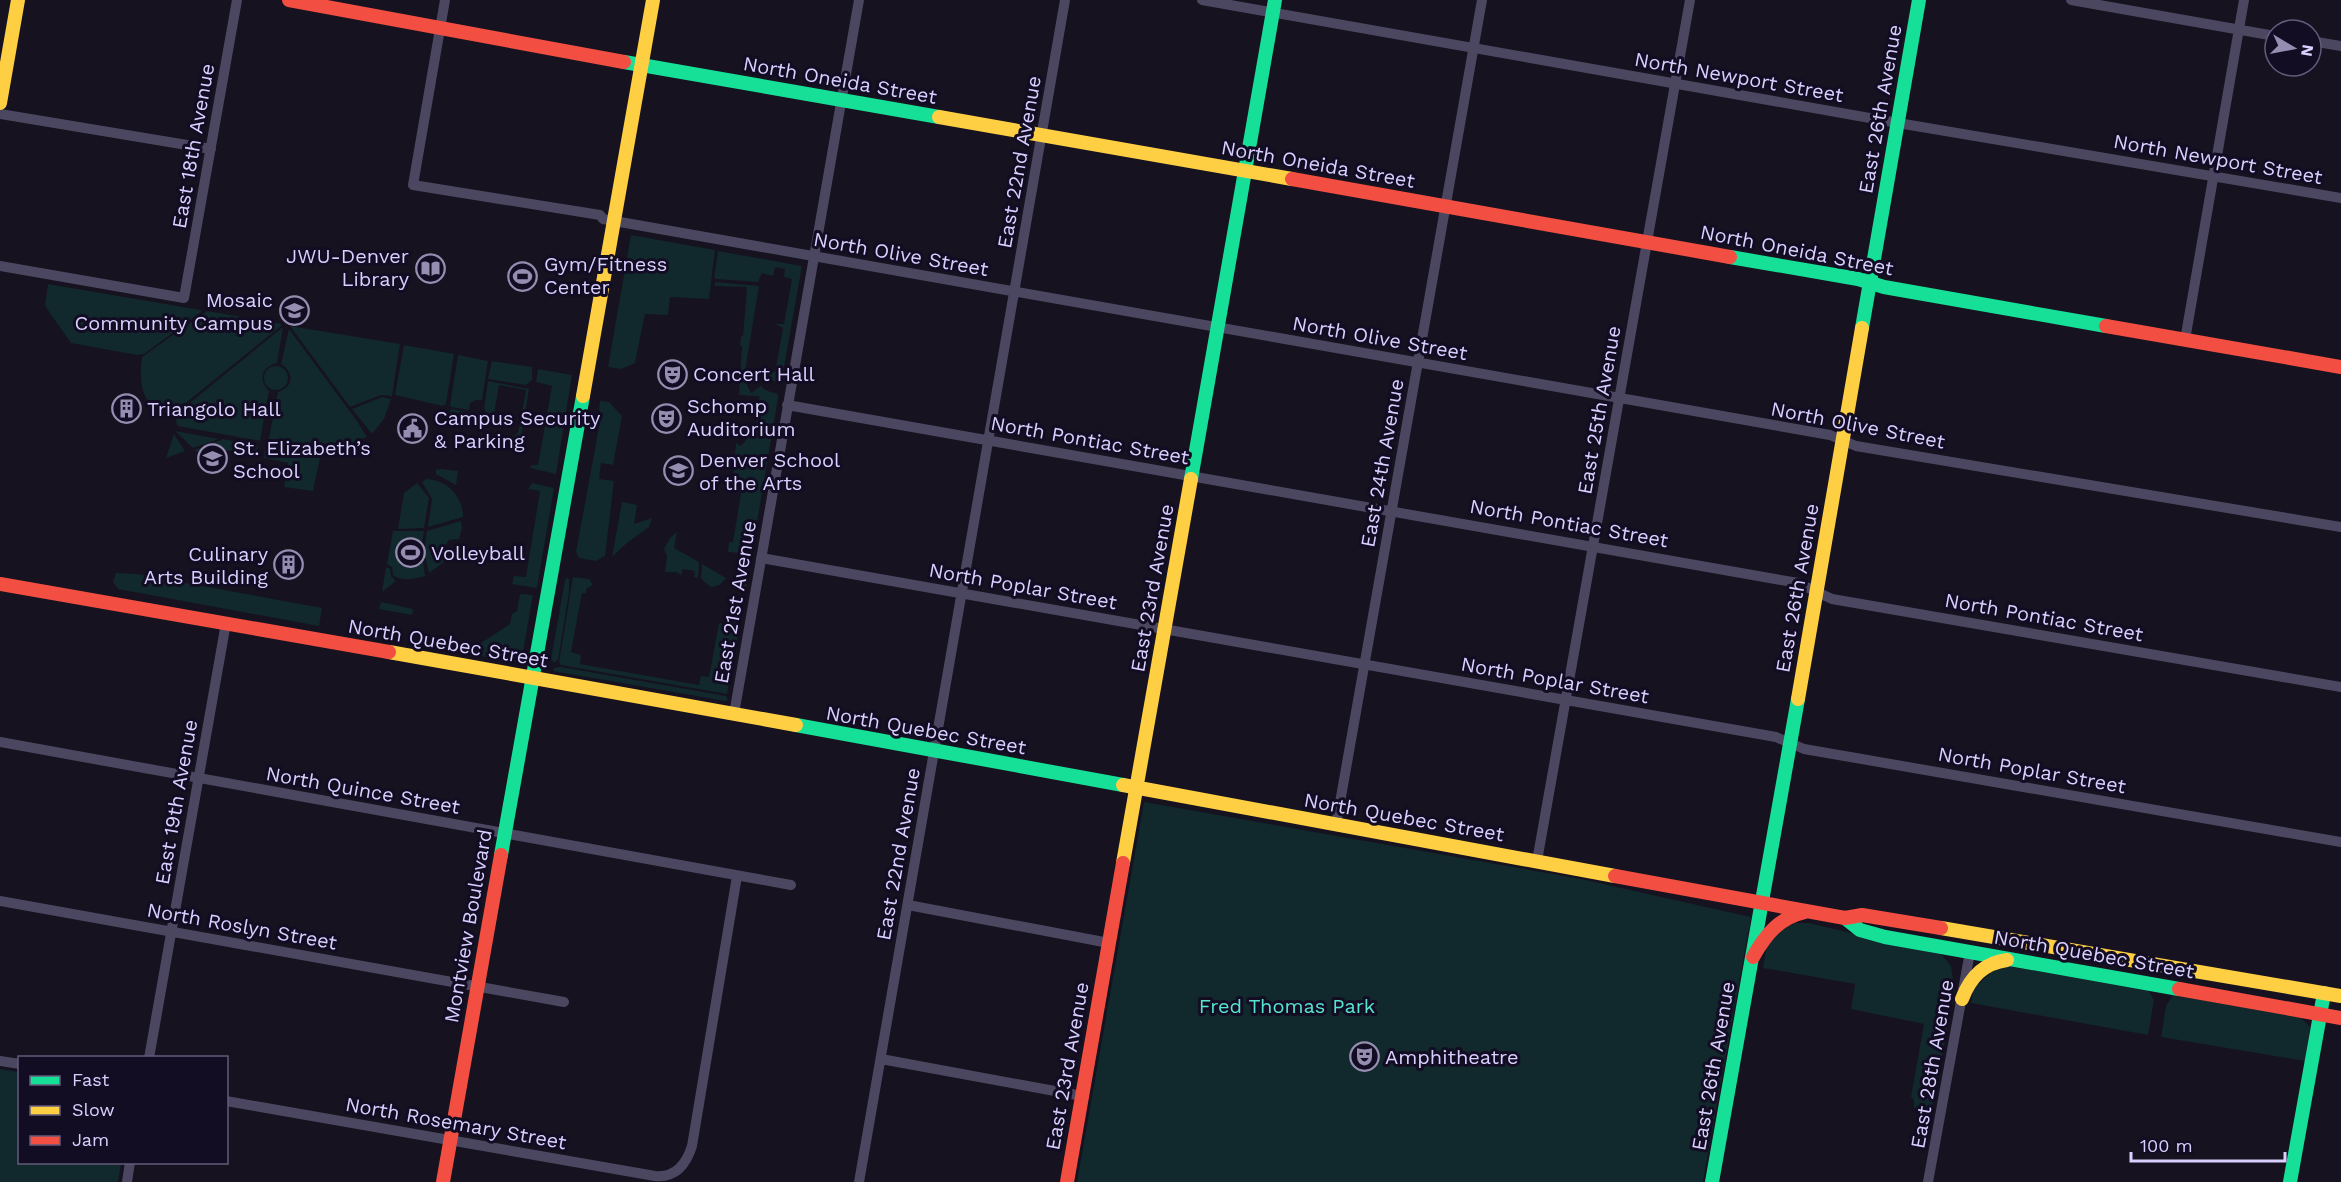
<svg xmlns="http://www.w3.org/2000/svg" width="2341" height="1182" font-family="'Work Sans',sans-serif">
	<rect width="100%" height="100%" fill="#16121f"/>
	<path fill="#11282c" d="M631,235L715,250L709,299L670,297L668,315L645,314L635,363L621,369L608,367Z
		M718,251L802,266L782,378L780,383L769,380L767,373L775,372L783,328L775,324H784L792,279L784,277L785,269L775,267L773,276L762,273L758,282L716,279L714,278Z
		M715,282L759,286L745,371L747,385L751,393L761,386L765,390L778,394V398L746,588L743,592L737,581L739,553L728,552L729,542H733L741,493L732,492L736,443L741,446C755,432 762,415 759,396L739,395L742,346H740L741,336H743L747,287L715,286Z
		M48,284L201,310V312L144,354L137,355L71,343L45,306Z
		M207,311L281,324V326L177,410C142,414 138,385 142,357Z
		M290,326L400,344L392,396L381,395L350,407Z
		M283,327L277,363C261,367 258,380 269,391L260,441L178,426C174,420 177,415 181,410Z
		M289,329L357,421L367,437L325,454L268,443L278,392C293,387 295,373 281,364Z
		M404,345L454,354L446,404L443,406L395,395Z
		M458,355L488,361L482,400H476L470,403L469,410L451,407L450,405Z
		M492,361L532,367V380L526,385L488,379Z
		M264 378a12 12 0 1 1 24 0a12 12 0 1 1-24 0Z
		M538,369L572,375L556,474L530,468L532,465H538L552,386L536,382Z
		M488,381L529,389L519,451L498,447L518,433L526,390L499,385L494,414L487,417L484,407Z
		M382,397L391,399L384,419L372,434L352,409Z
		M600,401L609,402L622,416L613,465L601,463L599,479L614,481L605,556L596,561L579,558L576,552L601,416L599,409Z
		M451,409L476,414L483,420L478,425L447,420Z
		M175,431L219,439L193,448Z
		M174,434L185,451L166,458Z
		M223,439L258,446L256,456L208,447L206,459L195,450Z
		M265,447L320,458L313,491L284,487L288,463L264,458Z
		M441,469L458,471L456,485L436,474V470Z
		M426,479C447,480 463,496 463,517L428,527L432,499L422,482Z
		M417,483L429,498L424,528L398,529L404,493Z
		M532,483L554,488L537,588L512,584L514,576L526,577L540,491L528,489Z
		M622,502L637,505L634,524L652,518L649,527L628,542L612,557Z
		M461,521L462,528L459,539L449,540L441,553L444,562L429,573L424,552L427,531Z
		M393,531H424L421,547L425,576C415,579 401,582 393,575L392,567L387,564Z
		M677,532L674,548L699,562L698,578L694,577L695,571L683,569L681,575L676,572H665L667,556L664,549L670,538Z
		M702,564L726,578C722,584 719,586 711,587L701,579Z
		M386,567L390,569L391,576L396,581L382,592Z
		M116,573L137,574L322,608L319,626L118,589L113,582Z
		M573,577L589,579L593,585L586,589V593H582L571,652L581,655L580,664L699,685L701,676L709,677L719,623L731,625L734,611L740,608L742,612L727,694L561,665L559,662Z
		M567,578L569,579V592L558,660L554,663L551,659L565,580Z
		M520,594L533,595L521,663L429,647L431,634H435L441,645L472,649L510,624L512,614L517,611Z
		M381,602L413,609L412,615L379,609Z
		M561,667L726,696L728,700L725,701L553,671L554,668Z
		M1144,802L1581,879L1751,917L1703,1182H1077Z
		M1795,923H1809L1942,955L1951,966L1955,991L1931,1110C1924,1114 1920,1112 1914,1108V1100L1911,1097L1924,1024L1851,1009L1855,984L1763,968C1768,937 1768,938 1795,923Z
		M1999,965L2147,988L2154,1000L2148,1035L1971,1003L1974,988Z
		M2173,995L2300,1017L2310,1027L2305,1061L2161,1037L2166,1006Z
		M0,1069L19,1072L20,1162L121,1163L118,1182H0Z"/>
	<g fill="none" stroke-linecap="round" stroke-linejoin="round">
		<path stroke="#4b4760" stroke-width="10" d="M445,0L413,185L600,215L603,219L1830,435L1856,446L2341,527
			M1202,0L1898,123L2341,198
			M2071,0L2275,36
			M2311,41L2341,46
			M0,114L211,149
			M0,266L184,298L237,0
			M2185,340L2244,0
			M787,405L1798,583L1832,599L2341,687
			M761,558L1776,737L1804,749L2341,842
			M734,714L859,0
			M0,742L791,885
			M1336,825L1482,0
			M1537,861L1690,0
			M0,901L564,1002
			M908,905L1109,943
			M149,1058L226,623
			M881,1059L1082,1096
			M0,1061L20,1064
			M226,1101L655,1176C675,1178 686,1165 692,1146L737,876
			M127,1182L130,1162
			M859,1182L1065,0
			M1928,1182L1970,952"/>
		<path stroke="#16e098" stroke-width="14" d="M624,62L939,117
			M1730,257L1858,279L1884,287L2106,326
			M1862,328L1919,0
			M1191,479L1275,0
			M796,725L1123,785
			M501,855L583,396
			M1845,918L1860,930L1885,937L2179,989
			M1712,1182L1798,699
			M2290,1182L2324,993"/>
		<path stroke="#ffcf43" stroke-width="14" d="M0,103L18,0
			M939,117L1292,179
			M583,396L653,0
			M389,652L796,725
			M1798,699L1862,328
			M1123,785L1615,876
			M1123,863L1191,479
			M1941,928L2341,996
			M1962,999C1970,978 1983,963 2007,960"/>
		<path stroke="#f24e42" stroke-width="14" d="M289,0L624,62
			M1292,179L1730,257
			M2106,326L2341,367
			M0,584L389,652
			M1615,876L1845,918L1862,915L1941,928
			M1753,957C1766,934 1779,918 1805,912
			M2179,989L2341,1018
			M443,1182L501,855
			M1067,1182L1123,863"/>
	</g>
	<defs>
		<symbol id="library-ring" viewBox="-11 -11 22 22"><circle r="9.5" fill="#130d24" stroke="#958eb1" stroke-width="1.5"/><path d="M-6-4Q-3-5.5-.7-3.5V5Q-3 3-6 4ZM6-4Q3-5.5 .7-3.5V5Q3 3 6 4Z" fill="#958eb1"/></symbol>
		<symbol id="stadium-ring" viewBox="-11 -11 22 22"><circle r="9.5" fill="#130d24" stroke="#958eb1" stroke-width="1.5"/><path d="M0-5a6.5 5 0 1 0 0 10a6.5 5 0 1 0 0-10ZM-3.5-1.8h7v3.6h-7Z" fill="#958eb1"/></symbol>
		<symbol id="school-ring" viewBox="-11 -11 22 22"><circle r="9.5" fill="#130d24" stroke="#958eb1" stroke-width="1.5"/><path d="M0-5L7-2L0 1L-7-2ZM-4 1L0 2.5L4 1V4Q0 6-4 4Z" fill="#958eb1"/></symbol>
		<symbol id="theatre-ring" viewBox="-11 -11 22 22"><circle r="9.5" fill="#130d24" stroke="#958eb1" stroke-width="1.5"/><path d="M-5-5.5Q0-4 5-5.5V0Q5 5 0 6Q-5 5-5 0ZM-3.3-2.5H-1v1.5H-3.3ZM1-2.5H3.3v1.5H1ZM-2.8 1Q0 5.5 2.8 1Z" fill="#958eb1"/></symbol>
		<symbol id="building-ring" viewBox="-11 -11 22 22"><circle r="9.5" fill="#130d24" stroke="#958eb1" stroke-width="1.5"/><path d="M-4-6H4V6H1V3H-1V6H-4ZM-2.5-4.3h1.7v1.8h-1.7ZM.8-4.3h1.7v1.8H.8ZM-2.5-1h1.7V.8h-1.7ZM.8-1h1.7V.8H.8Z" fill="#958eb1"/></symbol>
		<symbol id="civic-ring" viewBox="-11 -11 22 22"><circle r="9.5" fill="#130d24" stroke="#958eb1" stroke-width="1.5"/><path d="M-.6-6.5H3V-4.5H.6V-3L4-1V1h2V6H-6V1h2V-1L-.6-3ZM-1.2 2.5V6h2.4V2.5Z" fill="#958eb1"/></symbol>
	</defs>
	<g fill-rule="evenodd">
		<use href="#library-ring" x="414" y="252" width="33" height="33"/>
		<use href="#stadium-ring" x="506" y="260" width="33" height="33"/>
		<use href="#school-ring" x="278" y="294" width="33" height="33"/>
		<use href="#theatre-ring" x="656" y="358" width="33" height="33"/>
		<use href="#building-ring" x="110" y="392" width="33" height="33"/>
		<use href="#theatre-ring" x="650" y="402" width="33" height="33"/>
		<use href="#civic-ring" x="396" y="412" width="33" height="33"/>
		<use href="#school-ring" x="196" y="442" width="33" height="33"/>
		<use href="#school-ring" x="662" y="454" width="33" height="33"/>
		<use href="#stadium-ring" x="394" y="536" width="33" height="33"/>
		<use href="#building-ring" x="272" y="548" width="33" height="33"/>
		<use href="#theatre-ring" x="1348" y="1040" width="33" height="33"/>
	</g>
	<g text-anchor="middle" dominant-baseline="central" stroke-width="6" stroke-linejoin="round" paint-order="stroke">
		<g font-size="20" fill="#dad0ff" stroke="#130d24">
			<text transform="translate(1739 77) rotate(10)">North Newport Street</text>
			<text transform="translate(840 80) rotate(10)">North Oneida Street</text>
			<text transform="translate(1880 109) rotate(-80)">East 26th Avenue</text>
			<text transform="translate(193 146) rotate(-80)">East 18th Avenue</text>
			<text transform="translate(2218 159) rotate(10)">North Newport Street</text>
			<text transform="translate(1019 162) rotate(-80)">East 22nd Avenue</text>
			<text transform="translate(1318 164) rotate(10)">North Oneida Street</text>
			<text transform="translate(1797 250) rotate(11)">North Oneida Street</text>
			<text transform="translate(901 254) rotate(10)">North Olive Street</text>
			<text transform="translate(1380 338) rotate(10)">North Olive Street</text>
			<text transform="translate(1599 410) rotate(-80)">East 25th Avenue</text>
			<text transform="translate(1858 425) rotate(11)">North Olive Street</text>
			<text transform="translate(1090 440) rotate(10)">North Pontiac Street</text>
			<text transform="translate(1382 463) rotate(-80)">East 24th Avenue</text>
			<text transform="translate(1569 523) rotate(10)">North Pontiac Street</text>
			<text transform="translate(1023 586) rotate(10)">North Poplar Street</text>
			<text transform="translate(1152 588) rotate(-80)">East 23rd Avenue</text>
			<text transform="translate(1797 588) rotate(-80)">East 26th Avenue</text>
			<text transform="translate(735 602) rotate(-80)">East 21st Avenue</text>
			<text transform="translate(2044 617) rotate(10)">North Pontiac Street</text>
			<text transform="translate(448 643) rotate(10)">North Quebec Street</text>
			<text transform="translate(1555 680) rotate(10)">North Poplar Street</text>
			<text transform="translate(926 730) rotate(10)">North Quebec Street</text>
			<text transform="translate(2032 770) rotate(10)">North Poplar Street</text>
			<text transform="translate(363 790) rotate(10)">North Quince Street</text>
			<text transform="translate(176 802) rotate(-80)">East 19th Avenue</text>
			<text transform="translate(1404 817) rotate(10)">North Quebec Street</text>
			<text transform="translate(898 854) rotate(-80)">East 22nd Avenue</text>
			<text transform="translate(242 926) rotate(10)">North Roslyn Street</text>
			<text transform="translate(468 926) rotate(-80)">Montview Boulevard</text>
			<text transform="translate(2094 954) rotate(10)">North Quebec Street</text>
			<text transform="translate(1932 1064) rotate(-80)">East 28th Avenue</text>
			<text transform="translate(1067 1066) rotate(-80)">East 23rd Avenue</text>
			<text transform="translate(1713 1066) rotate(-80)">East 26th Avenue</text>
			<text transform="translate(456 1123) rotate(10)">North Rosemary Street</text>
		</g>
		<g font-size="20" fill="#dad0ff" stroke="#130d24" text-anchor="start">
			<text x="409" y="256" text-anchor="end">JWU-Denver<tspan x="409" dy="23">Library</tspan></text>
			<text x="544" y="264">Gym/Fitness<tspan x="544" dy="23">Center</tspan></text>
			<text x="273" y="300" text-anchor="end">Mosaic<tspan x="273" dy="23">Community Campus</tspan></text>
			<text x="693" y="374">Concert Hall</text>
			<text x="687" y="406">Schomp<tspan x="687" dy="23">Auditorium</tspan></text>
			<text x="147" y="409">Triangolo Hall</text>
			<text x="434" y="418">Campus Security<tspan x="434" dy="23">&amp; Parking</tspan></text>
			<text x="233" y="448">St. Elizabeth’s<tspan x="233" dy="23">School</tspan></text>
			<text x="699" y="460">Denver School<tspan x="699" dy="23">of the Arts</tspan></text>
			<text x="431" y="553">Volleyball</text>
			<text x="268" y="554" text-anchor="end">Culinary<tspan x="268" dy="23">Arts Building</tspan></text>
			<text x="1385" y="1057">Amphitheatre</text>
		</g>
		<g font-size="20" fill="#56e5d0" stroke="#130d24">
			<text x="1287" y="1006">Fred Thomas Park</text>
		</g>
	</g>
	<rect x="18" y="1056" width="210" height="108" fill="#130d24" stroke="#635b7c" stroke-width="1.5"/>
	<rect x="30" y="1076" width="30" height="9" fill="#16e098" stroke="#635b7c" stroke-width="1.5"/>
	<text x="72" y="1086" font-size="18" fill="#dad0ff">Fast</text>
	<rect x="30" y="1106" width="30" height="9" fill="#ffcf43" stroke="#635b7c" stroke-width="1.5"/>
	<text x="72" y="1116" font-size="18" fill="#dad0ff">Slow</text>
	<rect x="30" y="1136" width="30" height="9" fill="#f24e42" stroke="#635b7c" stroke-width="1.5"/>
	<text x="72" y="1146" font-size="18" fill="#dad0ff">Jam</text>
	<g transform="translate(2293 48) rotate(100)"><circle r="28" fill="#130d24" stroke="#635b7c" stroke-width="1.5"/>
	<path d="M0-4.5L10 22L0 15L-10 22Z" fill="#958eb1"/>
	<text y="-9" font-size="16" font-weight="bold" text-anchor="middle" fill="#dad0ff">N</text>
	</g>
	<path d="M2131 1152v9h154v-9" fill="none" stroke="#dad0ff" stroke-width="3"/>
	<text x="2140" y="1152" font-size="18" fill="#dad0ff" stroke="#130d24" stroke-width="4.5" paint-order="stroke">100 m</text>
</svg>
